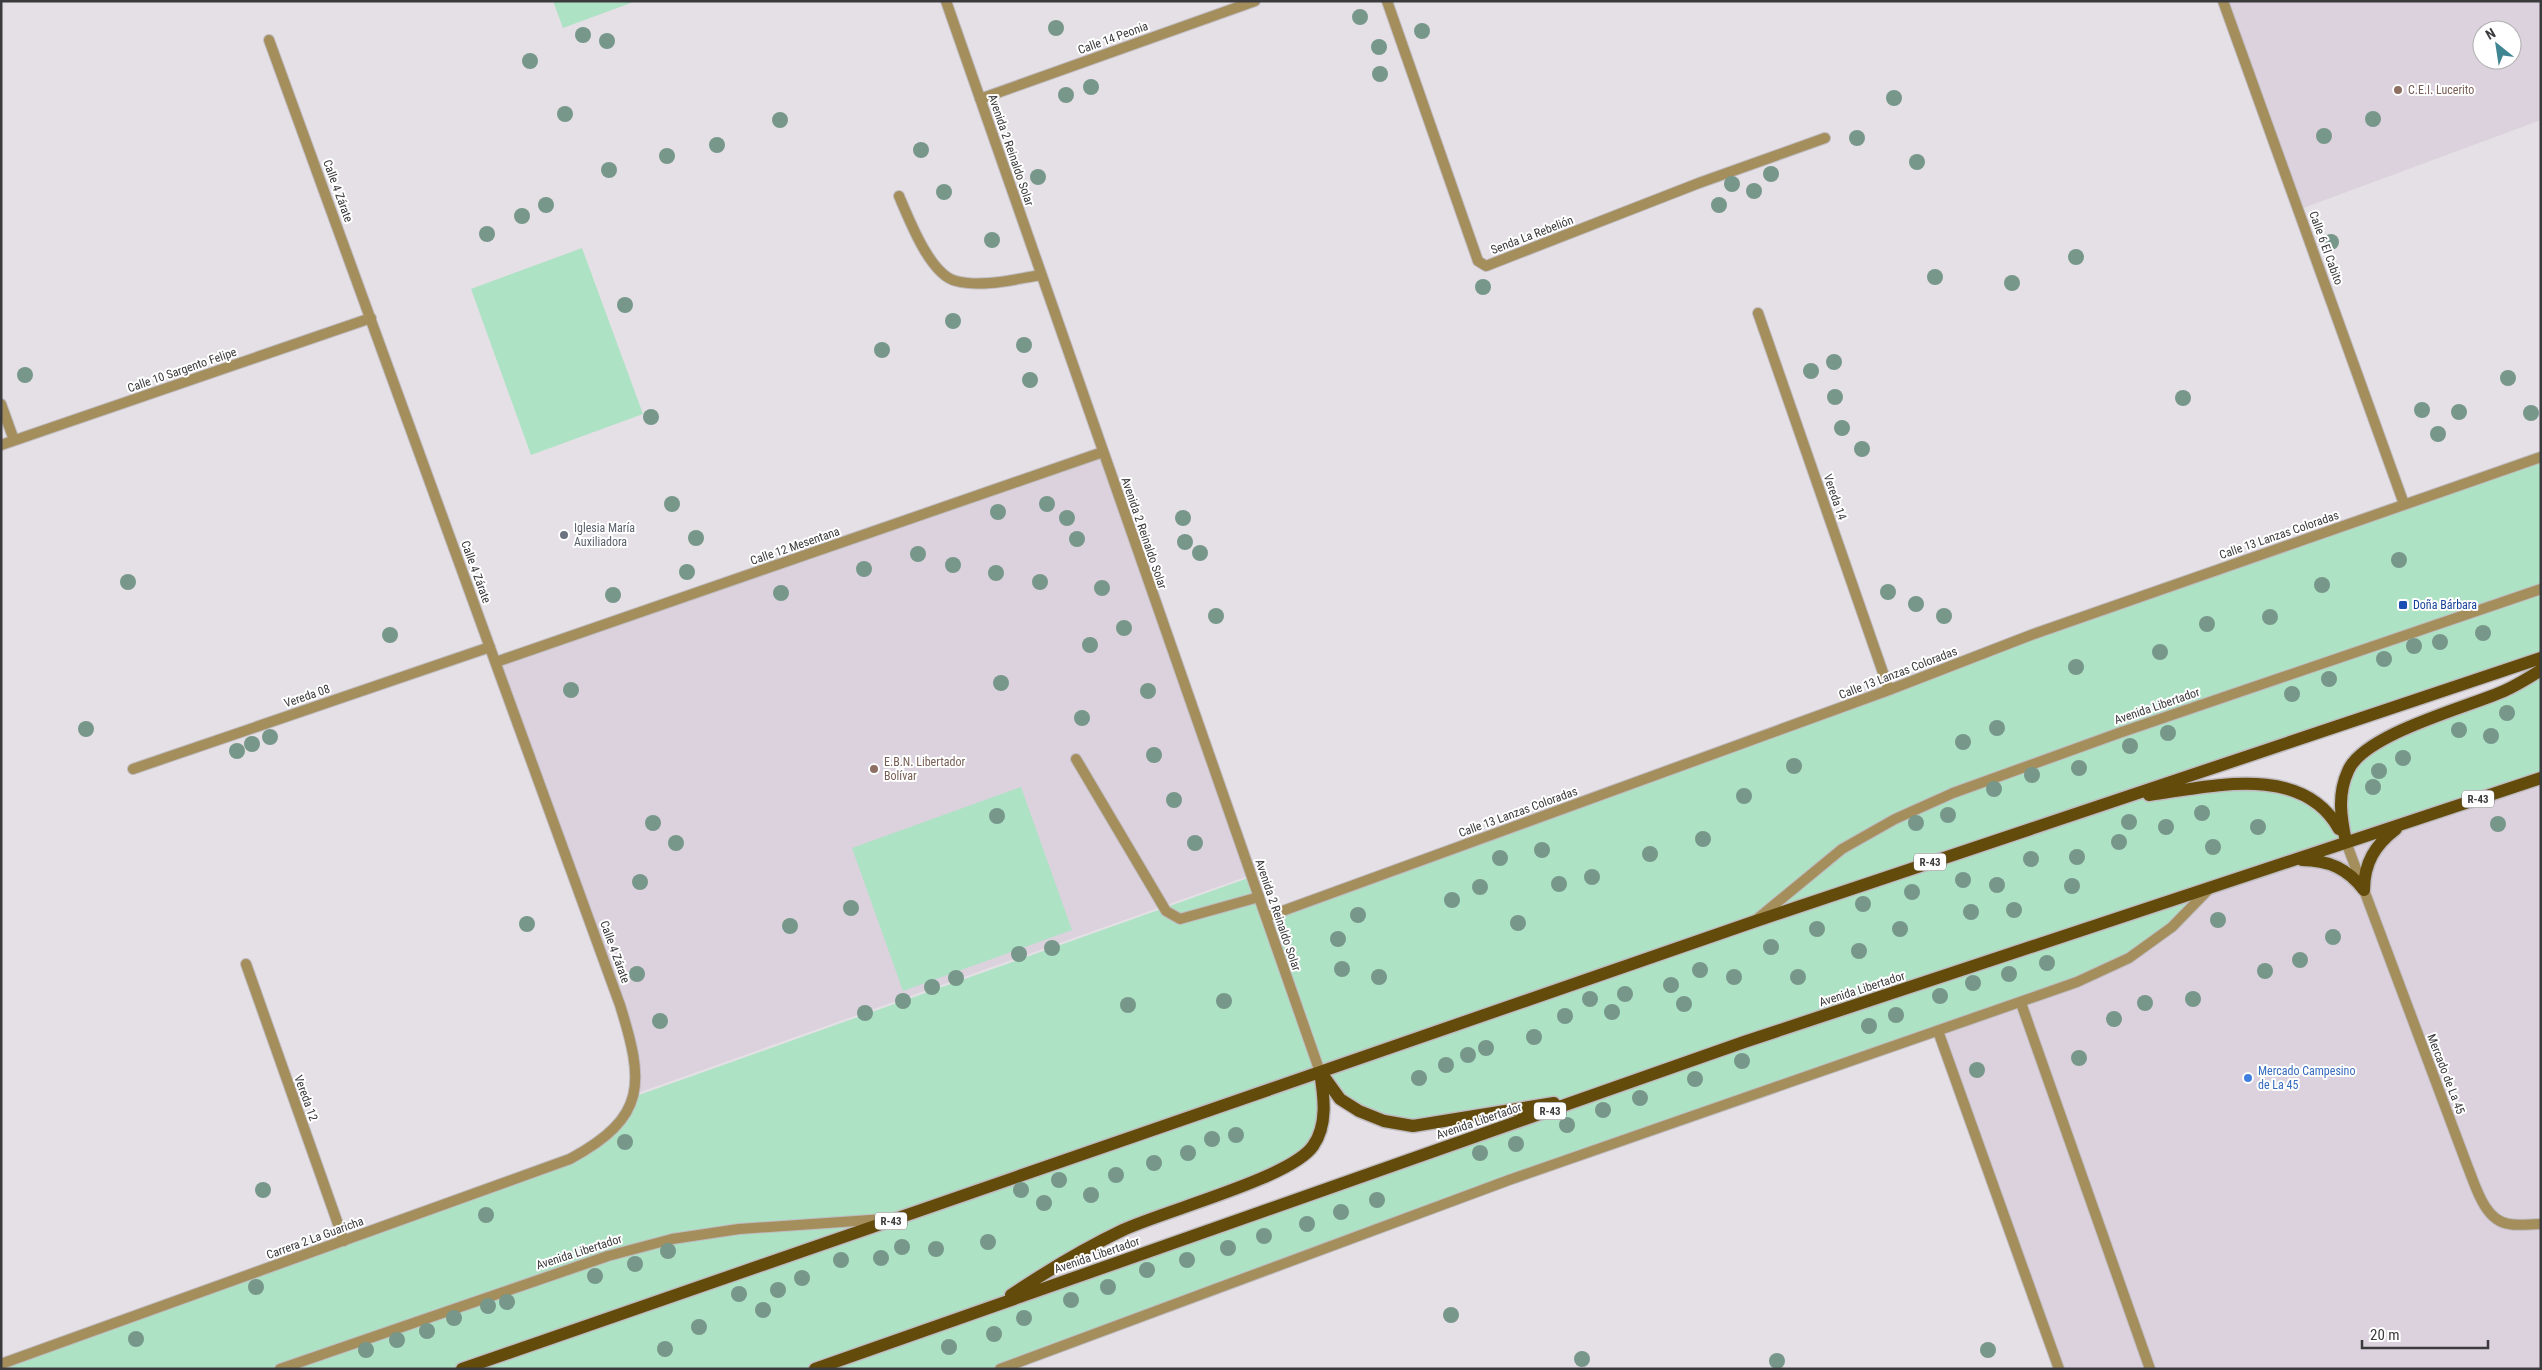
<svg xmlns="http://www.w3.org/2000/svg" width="2542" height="1370" font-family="'Roboto Condensed',sans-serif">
	<rect width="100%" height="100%" fill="#e4e0e5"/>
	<path fill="#dbd2dd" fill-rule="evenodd" d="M2223,1H2541V120L2298,210ZM2482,30H2512V60H2482Z
		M1103,452L1251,875L635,1094L633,1047L496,662Z
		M2541,778V1369H2059L1938,1031L2212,887Z"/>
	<path fill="#aee2c5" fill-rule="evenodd" d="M553,1H636L563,28Z
		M582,248L643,414L531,455L471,289Z
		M2541,458V586L1894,816L1752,919L1321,1070L1268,918L2031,638Z
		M2541,589V658L2123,797L2267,784L2317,803L2345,840L2341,792L2368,749L2541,670V778L2212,887L2129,958L1000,1369H280L672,1239L899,1218L1752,922L1842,849L1953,793ZM1321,1073L1359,1111L1413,1126L1587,1098L999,1303L1125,1229L1288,1167L1313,1146L1324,1098Z
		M1021,787L1072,930L903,991L852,848Z
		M1251,877L1318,1070L898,1216L671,1237L427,1315L274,1369H1L593,1149L636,1096Z"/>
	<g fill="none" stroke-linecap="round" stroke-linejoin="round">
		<defs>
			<path id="lane" d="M899,196C909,219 930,275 956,281C983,288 1015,279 1041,275
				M1076,759L1166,911L1180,919L1259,897
				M2346,842L2467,1165C2475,1184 2484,1221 2509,1224C2519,1226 2530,1224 2541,1224
				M2021,1003L2150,1369"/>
			<path id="street" d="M946,1L1320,1072
				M1387,1L1478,261L1486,266L1699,183L1825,138
				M2223,1L2404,504
				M980,99L1255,1
				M1758,313L1889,690
				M1,404L14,440
				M1,445L371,318
				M496,662L1103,452
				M133,769L490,647
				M1266,917L1889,690L2031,635L2541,457
				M1757,919L1842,849L1895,819L1953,793L2119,733L2541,589
				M246,964L344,1241
				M1938,1031L2059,1369
				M1,1364L570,1159C648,1117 644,1082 620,1005L269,40
				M280,1369L608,1256L672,1239L739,1229L885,1219
				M1000,1369L1509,1180L2077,982L2129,958L2172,927L2211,887"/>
			<path id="primary" d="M2149,795C2209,787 2302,762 2339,829
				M2346,842C2341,818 2337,795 2348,771C2363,734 2468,707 2504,691C2517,685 2530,677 2541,670
				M2302,860C2329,860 2348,869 2364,890
				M2364,890C2364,863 2375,845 2396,829
				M1322,1074L1340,1099L1359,1111L1384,1121L1413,1126L1554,1103
				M1011,1295C1047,1271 1083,1249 1123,1230C1163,1211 1291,1178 1313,1146C1328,1125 1324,1096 1320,1072
				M462,1369L1753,922L2541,658
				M815,1369L1744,1042L2541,778"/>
		</defs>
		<use href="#lane" stroke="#bfbbc0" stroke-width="12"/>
		<use href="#street" stroke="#bfbbc0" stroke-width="12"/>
		<use href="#primary" stroke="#bfbbc0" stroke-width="15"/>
		<use href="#lane" stroke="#a48e5c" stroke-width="10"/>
		<use href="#street" stroke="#a48e5c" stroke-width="10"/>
		<use href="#primary" stroke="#634b0b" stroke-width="12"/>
	</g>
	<g fill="#77978a">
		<circle cx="1360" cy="17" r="8"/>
		<circle cx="1056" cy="28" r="8"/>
		<circle cx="1422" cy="31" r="8"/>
		<circle cx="583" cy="35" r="8"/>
		<circle cx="607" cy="41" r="8"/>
		<circle cx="1379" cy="47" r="8"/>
		<circle cx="530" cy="61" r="8"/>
		<circle cx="1380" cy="74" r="8"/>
		<circle cx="1091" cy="87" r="8"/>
		<circle cx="1066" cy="95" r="8"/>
		<circle cx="1894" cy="98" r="8"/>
		<circle cx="565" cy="114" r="8"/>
		<circle cx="2373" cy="119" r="8"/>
		<circle cx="780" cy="120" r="8"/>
		<circle cx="2324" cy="136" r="8"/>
		<circle cx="1857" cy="138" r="8"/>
		<circle cx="717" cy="145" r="8"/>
		<circle cx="921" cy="150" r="8"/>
		<circle cx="667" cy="156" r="8"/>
		<circle cx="1917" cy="162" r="8"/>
		<circle cx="609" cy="170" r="8"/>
		<circle cx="1771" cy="174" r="8"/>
		<circle cx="1038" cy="177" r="8"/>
		<circle cx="1732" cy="184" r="8"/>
		<circle cx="1754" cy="191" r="8"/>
		<circle cx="944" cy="192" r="8"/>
		<circle cx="546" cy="205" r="8"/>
		<circle cx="1719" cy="205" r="8"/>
		<circle cx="522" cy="216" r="8"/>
		<circle cx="487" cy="234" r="8"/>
		<circle cx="992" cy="240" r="8"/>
		<circle cx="2331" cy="242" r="8"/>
		<circle cx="2076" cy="257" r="8"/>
		<circle cx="1935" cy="277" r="8"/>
		<circle cx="2012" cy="283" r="8"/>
		<circle cx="1483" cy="287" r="8"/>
		<circle cx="625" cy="305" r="8"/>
		<circle cx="953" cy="321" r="8"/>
		<circle cx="1024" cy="345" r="8"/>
		<circle cx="882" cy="350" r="8"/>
		<circle cx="1834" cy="362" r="8"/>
		<circle cx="1811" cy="371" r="8"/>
		<circle cx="25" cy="375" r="8"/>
		<circle cx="2508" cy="378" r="8"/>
		<circle cx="1030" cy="380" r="8"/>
		<circle cx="1835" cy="397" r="8"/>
		<circle cx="2183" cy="398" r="8"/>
		<circle cx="2422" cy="410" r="8"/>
		<circle cx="2459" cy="412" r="8"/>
		<circle cx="2531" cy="413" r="8"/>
		<circle cx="651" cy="417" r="8"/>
		<circle cx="1842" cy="428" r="8"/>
		<circle cx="2438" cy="434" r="8"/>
		<circle cx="1862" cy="449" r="8"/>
		<circle cx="672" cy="504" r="8"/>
		<circle cx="1047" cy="504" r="8"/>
		<circle cx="998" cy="512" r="8"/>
		<circle cx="1067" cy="518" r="8"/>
		<circle cx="1183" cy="518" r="8"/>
		<circle cx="696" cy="538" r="8"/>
		<circle cx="1077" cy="539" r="8"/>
		<circle cx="1185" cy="542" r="8"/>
		<circle cx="1200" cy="553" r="8"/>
		<circle cx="918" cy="554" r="8"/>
		<circle cx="2399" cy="560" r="8"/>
		<circle cx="953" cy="565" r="8"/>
		<circle cx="864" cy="569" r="8"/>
		<circle cx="687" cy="572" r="8"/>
		<circle cx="996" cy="573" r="8"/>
		<circle cx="128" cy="582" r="8"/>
		<circle cx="1040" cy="582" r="8"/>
		<circle cx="2322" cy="585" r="8"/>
		<circle cx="1102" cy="588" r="8"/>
		<circle cx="1888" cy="592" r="8"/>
		<circle cx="781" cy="593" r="8"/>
		<circle cx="613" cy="595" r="8"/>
		<circle cx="1916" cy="604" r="8"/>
		<circle cx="1216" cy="616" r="8"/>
		<circle cx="1944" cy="616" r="8"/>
		<circle cx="2270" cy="617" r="8"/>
		<circle cx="2207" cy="624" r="8"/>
		<circle cx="1124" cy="628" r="8"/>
		<circle cx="2483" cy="633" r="8"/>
		<circle cx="390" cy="635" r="8"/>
		<circle cx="2440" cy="642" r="8"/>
		<circle cx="1090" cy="645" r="8"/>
		<circle cx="2414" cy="646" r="8"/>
		<circle cx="2160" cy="652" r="8"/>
		<circle cx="2384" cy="659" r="8"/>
		<circle cx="2076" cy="667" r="8"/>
		<circle cx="2329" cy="679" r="8"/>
		<circle cx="1001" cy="683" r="8"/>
		<circle cx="571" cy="690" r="8"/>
		<circle cx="1148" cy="691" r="8"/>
		<circle cx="2292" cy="694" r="8"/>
		<circle cx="2507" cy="713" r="8"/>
		<circle cx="1082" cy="718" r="8"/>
		<circle cx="1997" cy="728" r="8"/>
		<circle cx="86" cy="729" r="8"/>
		<circle cx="2459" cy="730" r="8"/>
		<circle cx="2168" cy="733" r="8"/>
		<circle cx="2491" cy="736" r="8"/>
		<circle cx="270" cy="737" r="8"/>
		<circle cx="1963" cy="742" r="8"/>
		<circle cx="252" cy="744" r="8"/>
		<circle cx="2130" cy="746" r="8"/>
		<circle cx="237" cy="751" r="8"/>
		<circle cx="1154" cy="755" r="8"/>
		<circle cx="2403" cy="758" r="8"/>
		<circle cx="1794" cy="766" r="8"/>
		<circle cx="2079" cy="768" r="8"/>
		<circle cx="2379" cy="771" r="8"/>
		<circle cx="2032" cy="775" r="8"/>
		<circle cx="2373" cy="787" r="8"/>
		<circle cx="1994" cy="789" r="8"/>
		<circle cx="1744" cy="796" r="8"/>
		<circle cx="1174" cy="800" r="8"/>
		<circle cx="2202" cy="813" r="8"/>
		<circle cx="1948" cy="815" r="8"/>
		<circle cx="997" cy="816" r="8"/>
		<circle cx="2129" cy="822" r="8"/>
		<circle cx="653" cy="823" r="8"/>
		<circle cx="1916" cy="823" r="8"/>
		<circle cx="2498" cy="824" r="8"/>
		<circle cx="2166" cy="827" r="8"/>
		<circle cx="2258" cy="827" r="8"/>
		<circle cx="1703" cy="839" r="8"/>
		<circle cx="2119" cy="842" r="8"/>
		<circle cx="676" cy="843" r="8"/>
		<circle cx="1195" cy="843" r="8"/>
		<circle cx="2213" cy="847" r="8"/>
		<circle cx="1542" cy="850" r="8"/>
		<circle cx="1650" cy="854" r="8"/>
		<circle cx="2077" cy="857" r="8"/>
		<circle cx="1500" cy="858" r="8"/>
		<circle cx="2031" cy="859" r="8"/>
		<circle cx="1592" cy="877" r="8"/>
		<circle cx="1963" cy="880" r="8"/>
		<circle cx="640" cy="882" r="8"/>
		<circle cx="1559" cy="884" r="8"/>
		<circle cx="1997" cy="885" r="8"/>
		<circle cx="2072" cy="886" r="8"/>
		<circle cx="1480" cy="887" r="8"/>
		<circle cx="1912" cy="892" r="8"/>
		<circle cx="1452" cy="900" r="8"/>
		<circle cx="1863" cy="904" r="8"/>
		<circle cx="851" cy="908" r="8"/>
		<circle cx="2014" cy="910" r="8"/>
		<circle cx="1971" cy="912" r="8"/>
		<circle cx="1358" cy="915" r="8"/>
		<circle cx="2218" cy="920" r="8"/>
		<circle cx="1518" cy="923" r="8"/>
		<circle cx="527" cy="924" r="8"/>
		<circle cx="790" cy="926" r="8"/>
		<circle cx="1817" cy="929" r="8"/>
		<circle cx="1900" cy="929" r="8"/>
		<circle cx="2333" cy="937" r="8"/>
		<circle cx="1338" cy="939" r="8"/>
		<circle cx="1771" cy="947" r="8"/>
		<circle cx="1052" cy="948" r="8"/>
		<circle cx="1859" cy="951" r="8"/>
		<circle cx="1019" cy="954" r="8"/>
		<circle cx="2300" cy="960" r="8"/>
		<circle cx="2047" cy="963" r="8"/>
		<circle cx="1342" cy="969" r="8"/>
		<circle cx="1700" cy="970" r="8"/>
		<circle cx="2265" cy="971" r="8"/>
		<circle cx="637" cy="974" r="8"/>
		<circle cx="2009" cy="974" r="8"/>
		<circle cx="1379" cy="977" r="8"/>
		<circle cx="1734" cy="977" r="8"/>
		<circle cx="1798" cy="977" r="8"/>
		<circle cx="956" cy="978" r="8"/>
		<circle cx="1973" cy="983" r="8"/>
		<circle cx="1671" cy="985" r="8"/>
		<circle cx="932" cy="987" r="8"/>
		<circle cx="1625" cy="994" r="8"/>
		<circle cx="1940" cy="996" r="8"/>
		<circle cx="1590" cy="999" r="8"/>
		<circle cx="2193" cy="999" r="8"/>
		<circle cx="903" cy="1001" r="8"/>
		<circle cx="1224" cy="1001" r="8"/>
		<circle cx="2145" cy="1003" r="8"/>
		<circle cx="1684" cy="1004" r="8"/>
		<circle cx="1128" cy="1005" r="8"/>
		<circle cx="1612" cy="1012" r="8"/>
		<circle cx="865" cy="1013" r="8"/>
		<circle cx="1896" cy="1015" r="8"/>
		<circle cx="1565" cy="1016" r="8"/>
		<circle cx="2114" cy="1019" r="8"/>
		<circle cx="660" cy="1021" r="8"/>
		<circle cx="1869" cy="1026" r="8"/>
		<circle cx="1534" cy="1037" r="8"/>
		<circle cx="1486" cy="1048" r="8"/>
		<circle cx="1468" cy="1055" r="8"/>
		<circle cx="2079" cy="1058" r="8"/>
		<circle cx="1742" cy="1061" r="8"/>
		<circle cx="1446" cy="1065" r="8"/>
		<circle cx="1977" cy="1070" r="8"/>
		<circle cx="1419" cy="1078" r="8"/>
		<circle cx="1695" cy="1079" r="8"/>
		<circle cx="1640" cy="1098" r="8"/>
		<circle cx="1603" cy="1110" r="8"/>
		<circle cx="1567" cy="1125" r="8"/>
		<circle cx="1236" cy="1135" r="8"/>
		<circle cx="1212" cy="1139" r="8"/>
		<circle cx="625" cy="1142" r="8"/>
		<circle cx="1516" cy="1144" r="8"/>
		<circle cx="1188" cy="1153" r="8"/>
		<circle cx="1480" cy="1153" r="8"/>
		<circle cx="1154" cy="1163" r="8"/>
		<circle cx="1116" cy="1175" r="8"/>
		<circle cx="1059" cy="1180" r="8"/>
		<circle cx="263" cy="1190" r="8"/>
		<circle cx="1021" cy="1190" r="8"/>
		<circle cx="1091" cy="1195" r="8"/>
		<circle cx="1377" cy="1200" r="8"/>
		<circle cx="1044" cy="1203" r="8"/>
		<circle cx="1341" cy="1212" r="8"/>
		<circle cx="486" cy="1215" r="8"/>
		<circle cx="1307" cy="1224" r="8"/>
		<circle cx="1264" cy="1236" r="8"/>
		<circle cx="988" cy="1242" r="8"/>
		<circle cx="902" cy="1247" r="8"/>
		<circle cx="1228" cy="1248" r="8"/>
		<circle cx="936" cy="1249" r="8"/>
		<circle cx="668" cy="1251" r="8"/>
		<circle cx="881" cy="1258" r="8"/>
		<circle cx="841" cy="1260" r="8"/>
		<circle cx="1187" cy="1260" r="8"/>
		<circle cx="635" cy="1264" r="8"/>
		<circle cx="1147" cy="1270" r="8"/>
		<circle cx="595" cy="1276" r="8"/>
		<circle cx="802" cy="1278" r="8"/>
		<circle cx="256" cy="1287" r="8"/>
		<circle cx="1108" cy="1287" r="8"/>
		<circle cx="778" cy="1290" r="8"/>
		<circle cx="739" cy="1294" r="8"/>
		<circle cx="1071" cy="1300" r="8"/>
		<circle cx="507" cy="1302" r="8"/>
		<circle cx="488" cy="1306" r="8"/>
		<circle cx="763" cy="1310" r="8"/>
		<circle cx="1451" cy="1315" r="8"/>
		<circle cx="454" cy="1318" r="8"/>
		<circle cx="1024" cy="1318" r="8"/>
		<circle cx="699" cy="1327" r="8"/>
		<circle cx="427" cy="1331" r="8"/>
		<circle cx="994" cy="1334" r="8"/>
		<circle cx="136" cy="1339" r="8"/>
		<circle cx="397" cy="1340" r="8"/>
		<circle cx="949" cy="1347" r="8"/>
		<circle cx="665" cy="1349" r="8"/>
		<circle cx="366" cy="1350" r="8"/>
		<circle cx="1988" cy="1350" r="8"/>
		<circle cx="1582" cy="1359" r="8"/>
		<circle cx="1777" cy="1361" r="8"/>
	</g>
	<g fill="#8d6e63" stroke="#fff" stroke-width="2">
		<circle cx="2398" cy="90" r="5"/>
		<circle cx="874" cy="769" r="5"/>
	</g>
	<circle fill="#6b7280" stroke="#fff" stroke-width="2" cx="564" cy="535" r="5"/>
	<rect fill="#1a4fb4" stroke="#fff" stroke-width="2" x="2398" y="600" width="10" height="10" rx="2.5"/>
	<circle fill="#3f7fe0" stroke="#fff" stroke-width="2" cx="2248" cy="1078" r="5"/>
	<g text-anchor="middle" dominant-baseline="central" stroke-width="4" stroke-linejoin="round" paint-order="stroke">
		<g fill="#fff" stroke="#767576" stroke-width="1">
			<rect x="2462" y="790.5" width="32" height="17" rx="4"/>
			<rect x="1914" y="853.5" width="32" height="17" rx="4"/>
			<rect x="1534" y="1102.5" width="32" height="17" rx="4"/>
			<rect x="875" y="1212.5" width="32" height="17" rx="4"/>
		</g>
		<g font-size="11" font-weight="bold" fill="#3b3a3c">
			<text x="2478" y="799">R-43</text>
			<text x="1930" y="862">R-43</text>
			<text x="1550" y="1111">R-43</text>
			<text x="891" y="1221">R-43</text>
		</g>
		<g font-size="12" fill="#3b3a3c" stroke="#fff">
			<text transform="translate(1113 38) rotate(-20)">Calle 14 Peonia</text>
			<text transform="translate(1011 150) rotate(71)">Avenida 2 Reinaldo Solar</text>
			<text transform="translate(338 191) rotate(70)">Calle 4 Zárate</text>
			<text transform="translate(1532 235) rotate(-21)">Senda La Rebelión</text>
			<text transform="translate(2326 248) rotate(70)">Calle 6 El Cabito</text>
			<text transform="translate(182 370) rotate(-19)">Calle 10 Sargento Felipe</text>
			<text transform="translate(1835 497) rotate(71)">Vereda 14</text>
			<text transform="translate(1144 533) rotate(71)">Avenida 2 Reinaldo Solar</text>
			<text transform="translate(2279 535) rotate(-19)">Calle 13 Lanzas Coloradas</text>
			<text transform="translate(795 546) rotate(-19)">Calle 12 Mesentana</text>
			<text transform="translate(476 572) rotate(70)">Calle 4 Zárate</text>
			<text transform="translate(1898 673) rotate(-21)">Calle 13 Lanzas Coloradas</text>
			<text transform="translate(307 696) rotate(-19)">Vereda 08</text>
			<text transform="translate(2157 706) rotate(-19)">Avenida Libertador</text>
			<text transform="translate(1518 812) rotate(-20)">Calle 13 Lanzas Coloradas</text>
			<text transform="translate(1278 915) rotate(71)">Avenida 2 Reinaldo Solar</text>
			<text transform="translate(615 952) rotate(70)">Calle 4 Zárate</text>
			<text transform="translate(1862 989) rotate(-18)">Avenida Libertador</text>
			<text transform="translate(2446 1074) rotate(69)">Mercado de La 45</text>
			<text transform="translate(306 1098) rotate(70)">Vereda 12</text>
			<text transform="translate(1479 1121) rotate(-19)">Avenida Libertador</text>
			<text transform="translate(315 1238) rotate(-20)">Carrera 2 La Guaricha</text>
			<text transform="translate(579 1252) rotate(-18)">Avenida Libertador</text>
			<text transform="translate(1097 1255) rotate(-19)">Avenida Libertador</text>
		</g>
		<g font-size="12" fill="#785e54" stroke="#fff" text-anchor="start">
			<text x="2408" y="90">C.E.I. Lucerito</text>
			<text x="884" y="762">E.B.N. Libertador<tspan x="884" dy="14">Bolívar</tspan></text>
		</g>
		<g font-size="12" fill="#5b616d" stroke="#fff" text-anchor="start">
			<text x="574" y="528">Iglesia María<tspan x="574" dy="14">Auxiliadora</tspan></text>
		</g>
		<g font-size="12" fill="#164399" stroke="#fff" text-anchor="start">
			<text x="2413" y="605">Doña Bárbara</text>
		</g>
		<g font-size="12" fill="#366cbe" stroke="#fff" text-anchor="start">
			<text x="2258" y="1071">Mercado Campesino<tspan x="2258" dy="14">de La 45</tspan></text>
		</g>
	</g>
	<rect width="2542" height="1370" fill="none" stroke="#3b3a3c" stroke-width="5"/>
	<g transform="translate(2497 45) rotate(330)"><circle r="24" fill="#ffffff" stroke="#b1b0b1"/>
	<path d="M0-4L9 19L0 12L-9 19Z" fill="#408592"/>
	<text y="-8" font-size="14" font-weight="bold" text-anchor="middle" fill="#3b3a3c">N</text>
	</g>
	<path d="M2362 1340v8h126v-8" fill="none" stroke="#3b3a3c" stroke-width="2.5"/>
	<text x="2370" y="1340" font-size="15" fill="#3b3a3c" stroke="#ffffff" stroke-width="4" paint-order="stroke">20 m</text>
</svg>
